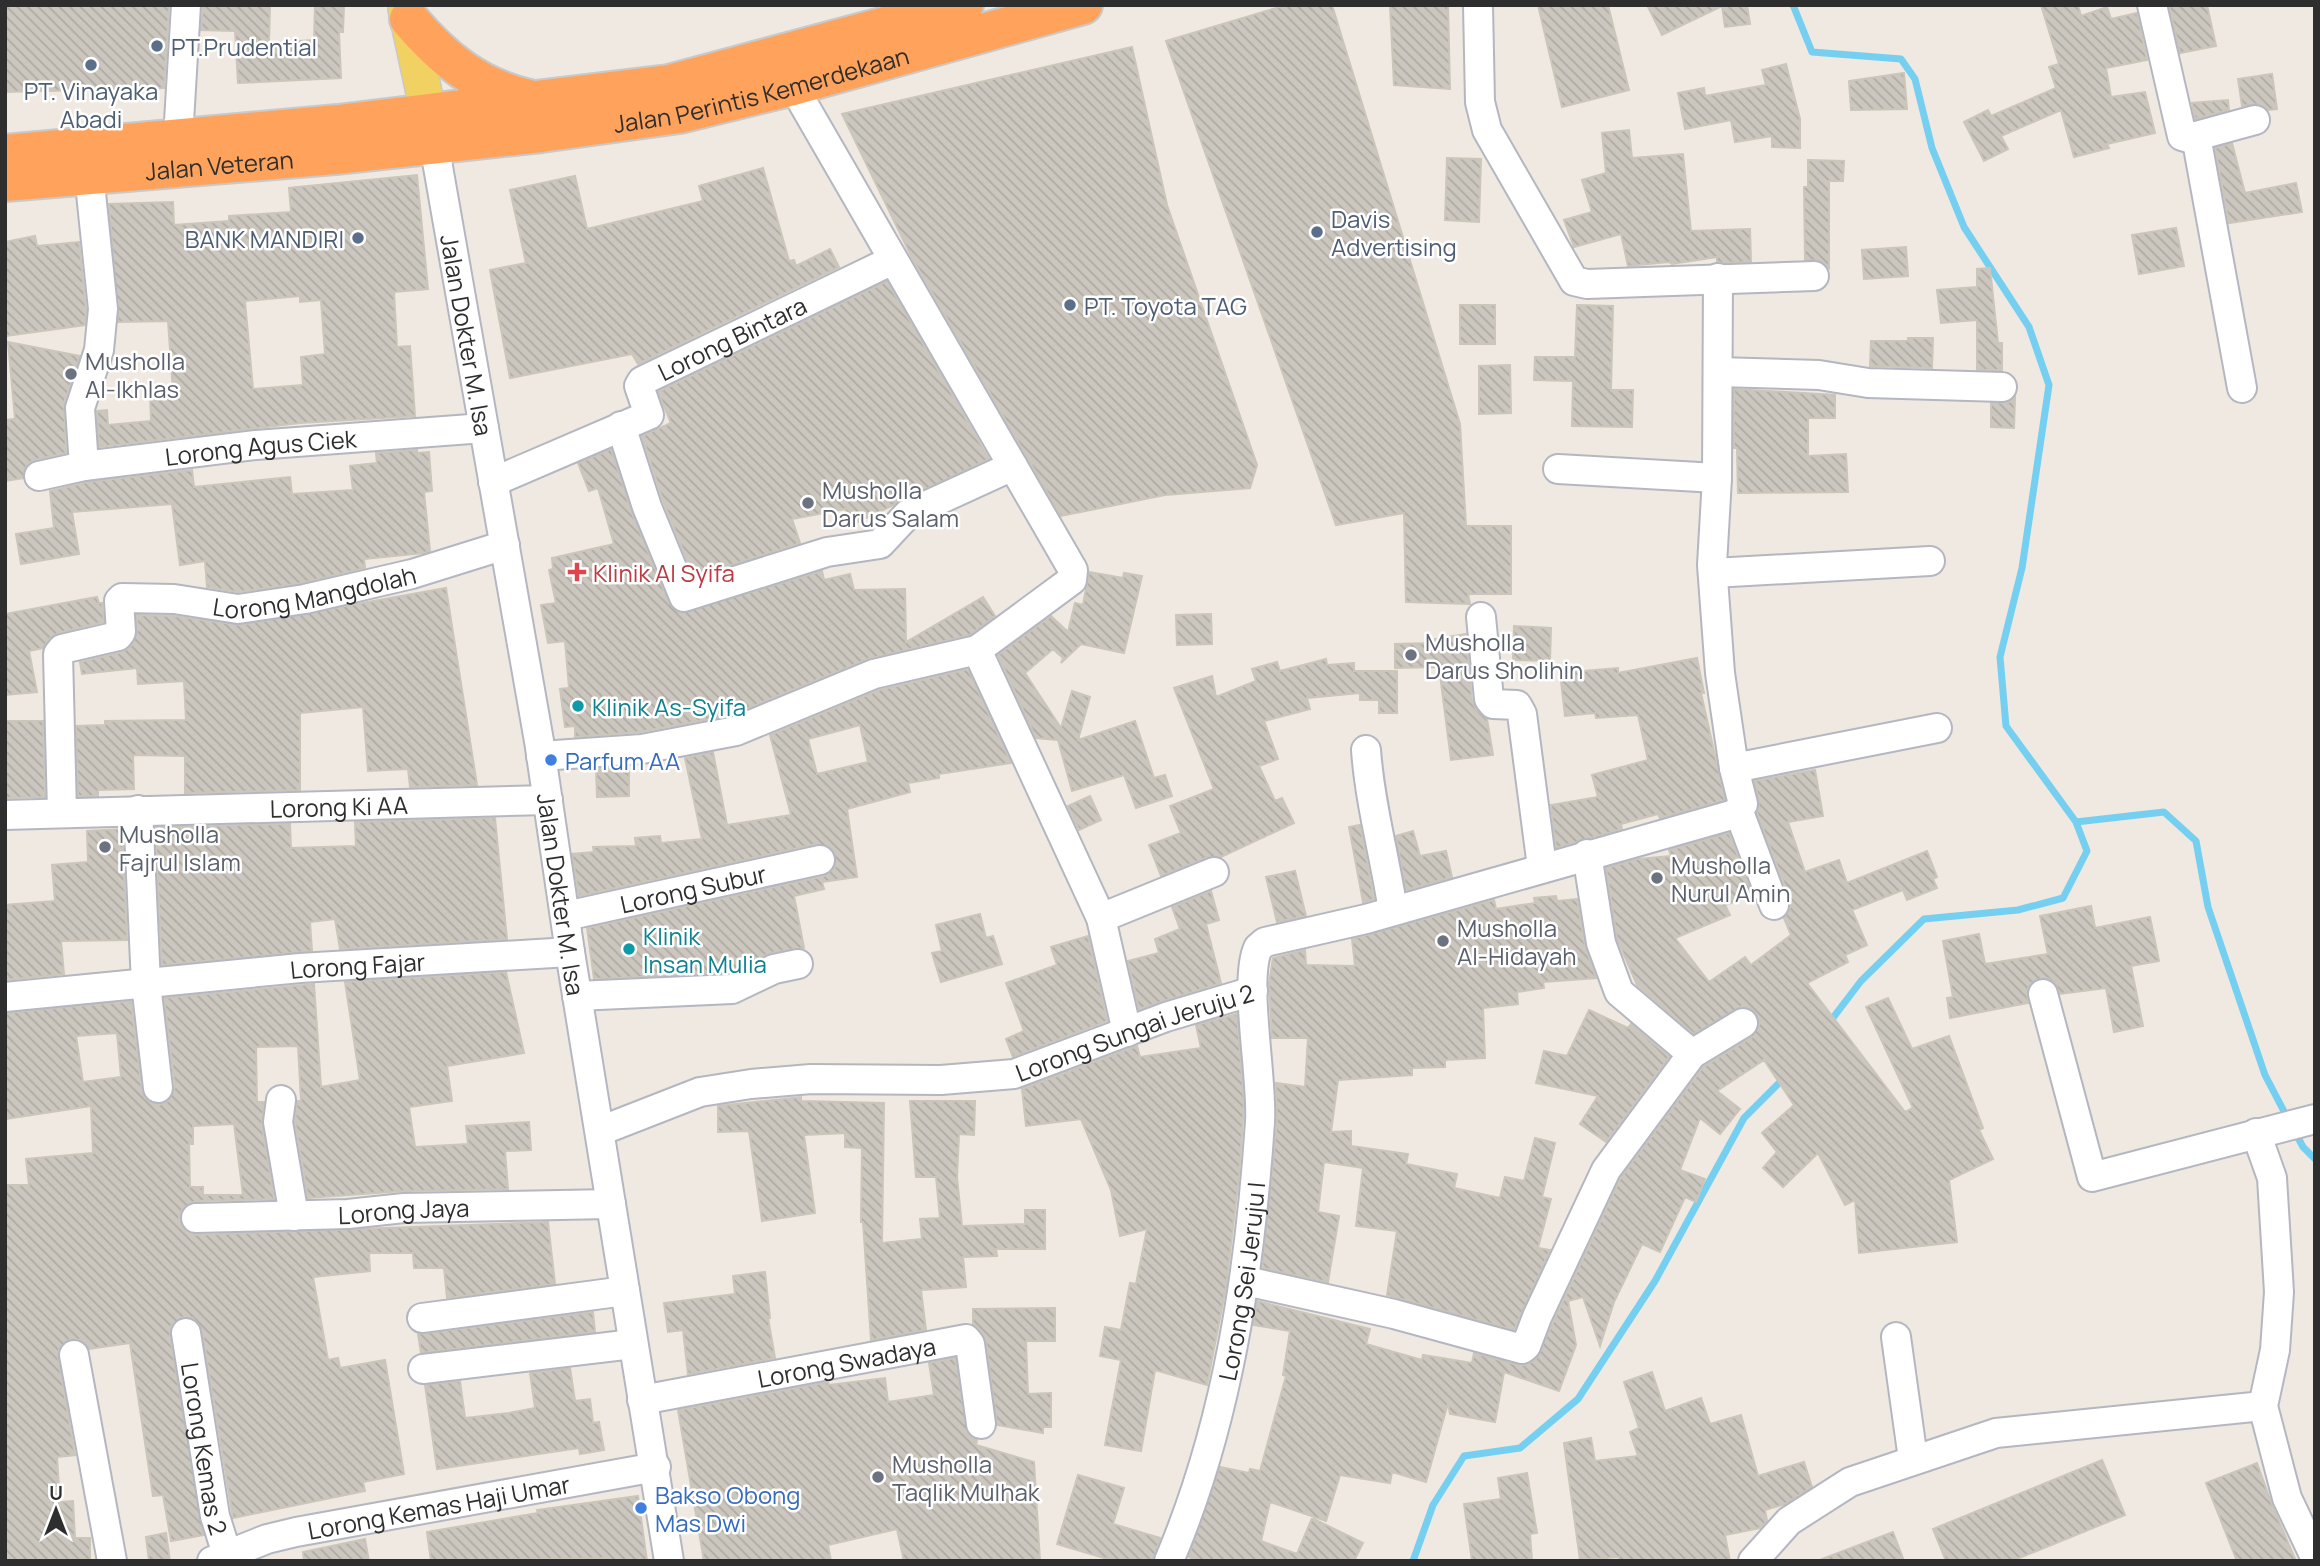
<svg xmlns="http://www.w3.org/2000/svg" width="2320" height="1566" font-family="Manrope,sans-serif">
	<defs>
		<pattern id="building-back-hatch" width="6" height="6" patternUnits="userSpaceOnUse" patternTransform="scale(1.75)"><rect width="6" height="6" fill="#cbc7bf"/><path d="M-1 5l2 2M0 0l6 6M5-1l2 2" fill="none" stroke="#afaba4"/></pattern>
	</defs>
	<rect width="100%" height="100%" fill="#efe9e1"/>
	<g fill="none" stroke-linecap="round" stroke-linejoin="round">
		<path stroke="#75cff0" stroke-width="7" d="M1793,5L1812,52L1901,59L1915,79L1932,148L1964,227L2029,327L2049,385L2022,568L2000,657L2006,726L2076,822L2164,812L2196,841L2208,907L2265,1075L2288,1119
			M1829,1023L1861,981L1924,919L2018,910L2063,898L2087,851L2076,822
			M2294,1130L2303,1147L2315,1159
			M1413,1561L1433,1505L1464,1456L1520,1448L1578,1399L1655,1281L1744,1118L1784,1078"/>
	</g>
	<path fill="url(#building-back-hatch)" stroke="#cbc5ba" stroke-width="2" fill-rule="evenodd" d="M5,5H169L164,88L5,92Z
		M203,5H270L269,43L314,40L315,5H344L343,32H339L341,78L238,83L235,31L201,30Z
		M1286,5H1332L1460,424L1466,526H1511V594H1468L1470,604L1406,602L1404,513L1336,525L1166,41Z
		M1390,5H1448L1450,89L1394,85Z
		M1538,5H1608L1629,90L1562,107Z
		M1647,5H1747L1750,24L1725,27L1722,6L1662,35Z
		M2041,5H2078L2081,16L2107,7L2111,19L2137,13L2147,60L2106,68L2111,97L2145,92L2155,133L2107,144L2109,148L2074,157L2061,110L2001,136L2008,149L1984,161L1964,122L1988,110L1991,116L2056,88L2049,67L2059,64Z
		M2169,5H2207L2216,46L2180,53Z
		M1132,47L1167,205L1257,465L1250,488L1165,495L1061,516L912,258L842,114Z
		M1786,64L1800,119V148L1772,147V136L1735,142L1731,120L1685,129L1678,93L1704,88L1705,96L1766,85L1762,70Z
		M1904,73L1907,109L1851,110L1849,81Z
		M2272,74L2277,109L2268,110L2259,104L2242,106L2238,79Z
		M2228,100L2229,110L2195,119L2192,103Z
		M1629,130L1632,158L1683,154L1691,231L1750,229L1751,262L1723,263L1717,262V257L1672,264L1669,262L1628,266L1621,234L1574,247L1564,220L1592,212L1582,180L1606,173L1602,133Z
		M2232,143L2245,193L2296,183L2302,212L2229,223L2215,148Z
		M1447,158L1481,159L1479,222L1445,220Z
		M1808,160L1844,161L1843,181H1829V268L1821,261L1805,260L1804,187H1808Z
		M763,168L789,261L794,260L796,266L830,249L839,267L638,364L632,354L510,378L490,270L526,263L510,190L575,176L587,229L703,201L699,186Z
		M417,175L428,289L394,292L397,347L410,346L415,416L300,423L99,447L97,411L107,410L108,425L151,421L150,393L173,392L168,321L118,322L109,204L173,202L174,225L229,221V216L291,212L289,188ZM300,296V302L321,300L325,354L301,357L303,385L253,389L245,301Z
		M2176,228L2184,266L2139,274L2132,235Z
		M35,236L37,246L79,242L86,309L85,325L5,336V242Z
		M1906,247L1908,276L1864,279L1862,250Z
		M1990,268L1998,343H2002V370H1977V320L1941,323L1937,290L1977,287V269Z
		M887,281L989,459L852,525L845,509L792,519L800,543L694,577L663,501L642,436L671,423L658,392Z
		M1460,305H1495V344H1460Z
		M1577,305L1613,306L1611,390H1633L1632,427L1572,426L1573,381L1534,380L1535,357H1575Z
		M1908,338H1933L1932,368L1870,366L1871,341H1908Z
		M8,342L80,356L64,403L66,453L35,460L27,464L23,478L5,481V420L15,419Z
		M1510,365L1511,413L1479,414V366Z
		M1734,389L1835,395V418H1808V456L1846,454L1848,492L1738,493L1737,448H1734Z
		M2015,397L2014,428L1991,427V403L2009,402Z
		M611,449L632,513L669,603L680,613L822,571L824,580L850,574L854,590L905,589L906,642L983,597L995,616L970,635L868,659L731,715L640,732L575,737V726L565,727L560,689L569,688L565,641L548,643L541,605L556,603L549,570L553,569L552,558L614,544L598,488L589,491L578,463Z
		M417,450V453L429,452L432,491L424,492L430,551L424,553L364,559L365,568L302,583L238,592L207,587L205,561L180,565L172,504L72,512L79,554L21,564L16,534L54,528L50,491L87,482L192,470L194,487L290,477L292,494L353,490L350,466L377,463L376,453Z
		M1089,572L1123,578L1124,573L1142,576L1124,653L1081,644L1061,663L1063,658L1053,649L1025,673L1061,728L1072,691L1090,697L1078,740L1135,721L1154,778L1165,775L1172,796L1136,808L1124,775L1072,791L1058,740L1036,738L998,655L1051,616L1068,632L1075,603L1083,605Z
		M446,588L477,785L410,787L408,769L368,771L363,707L300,713V790L185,793V756L133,755L134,789L98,790V796H78L76,726L105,725V721L186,720L184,681L138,684L137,668L82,674L80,662L122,652L131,646L137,632V615L173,616L240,625Z
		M97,597L99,603H102L104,622L58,633L49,639L43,648L29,651L37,692L5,695V614Z
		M1211,614L1212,644L1177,645L1176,615Z
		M1514,626L1551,628L1550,661L1513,660Z
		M1466,634L1472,701L1476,709L1487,719L1493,755L1451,760L1439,667L1395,668V644L1435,643V639Z
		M1697,658L1704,693H1701L1725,800L1660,818L1658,814L1621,824L1622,829L1556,848L1551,805L1598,797L1592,775L1648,760L1638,715L1596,718L1595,713L1565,716L1560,673L1618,668V673Z
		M1326,659L1327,665L1354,663V671H1397V713H1379V700H1360V693L1307,698L1310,709L1264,721L1278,759L1259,766L1275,801L1282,798L1294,823L1221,857H1208L1161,876L1149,845L1181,833L1170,806L1214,789L1174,688L1212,676L1216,697L1256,681L1252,669L1277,662L1280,671Z
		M968,669L1011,763L939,774V778L908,783L910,792L847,809L857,877L822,882L824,889L794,896L804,948L770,953L728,973L594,979L587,928L824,876L836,866L833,849L816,844L579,896L572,854L594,852L593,847L636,846L635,838L660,836L661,843L702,839L685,758L713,752L727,825L791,815L770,735L879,690ZM860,725L868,762L817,774L808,739Z
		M5,721H43L45,797L6,798Z
		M629,767V796L597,797L596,769Z
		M1815,770L1823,816L1788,822L1805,872L1839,860L1847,883L1927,851L1937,877L1933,879L1937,888L1907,900L1903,890L1852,910L1867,945L1845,955L1848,962L1807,983L1905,1112L1913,1108L1866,1007L1888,998L1912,1049L1949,1036L1983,1128L1979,1130L1993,1159L1949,1180L1957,1242L1859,1253L1855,1200L1845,1205L1818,1153L1783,1187L1763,1168L1777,1152L1762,1133L1794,1105L1764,1060L1717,1091L1740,1109L1720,1134L1700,1118L1680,1170L1705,1179L1696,1202L1685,1197L1660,1252L1642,1244L1614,1302L1600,1346L1583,1297L1568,1301L1576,1345L1559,1391L1504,1372L1495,1422L1450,1414L1448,1403L1426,1482L1392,1472L1390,1483L1340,1475L1326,1521L1270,1502L1261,1541L1297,1554L1312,1518L1363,1543L1354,1561H1204L1188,1557L1220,1467L1249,1473L1250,1469L1260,1471L1286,1376L1283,1375L1290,1331L1253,1325L1257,1301L1370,1329L1366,1344L1422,1360L1423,1355L1472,1363L1474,1353L1518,1365H1526L1536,1359L1620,1179L1703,1067L1752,1037L1760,1023L1752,1009L1742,1006L1694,1034L1637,985L1617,939L1606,868L1638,859L1671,856L1669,850L1729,833L1753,896L1725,905L1730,915L1675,938L1709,982L1745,957L1751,965L1791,935L1784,918L1790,908V899L1757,813L1759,801L1754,781Z
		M1090,796L1101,820L1079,830L1068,806Z
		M495,818L507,939L340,949L335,919L310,922L312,951L162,965L155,827L290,824L291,848L356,846L355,822Z
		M1360,825L1374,899L1363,902L1349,827Z
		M122,829L127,940L61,941L64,974L5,980V905L55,901L52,865L88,862L87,831Z
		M1413,831L1420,856L1446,851L1452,877L1406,890L1396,836Z
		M1295,871L1306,916L1277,922L1266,877Z
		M1211,891L1219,920L1206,924L1221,983L1139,1009L1128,961L1159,953L1155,939L1180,929L1172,907Z
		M1556,896L1557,901L1577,899L1585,946L1596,978L1543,982L1544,988L1517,992L1518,1004L1483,1008L1485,1058L1445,1060V1067L1412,1068V1075L1338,1080L1331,1132L1351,1131V1146L1408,1154L1406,1164L1457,1174L1454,1188L1500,1198L1505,1177L1524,1181L1535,1138L1555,1143L1542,1197L1551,1199L1538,1248L1550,1250L1514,1330L1387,1295L1397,1231L1356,1226L1363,1168L1324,1162L1318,1212L1339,1216L1328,1282L1262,1268L1277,1123L1276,1083L1305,1087L1308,1038H1272L1269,984L1273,958L1305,950L1306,965L1355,966L1352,939L1494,900L1496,909L1535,903L1534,898Z
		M2091,906L2095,928L2150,917L2159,961L2131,966L2143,1026L2114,1032L2106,988L2060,994L2055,983L2047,978L2031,983L2027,990L2028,1003L1950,1018L1947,998L1953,997L1943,941L1979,934L1985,964L2048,954L2040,916Z
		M980,914L986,938L993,936L1002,964L941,982L932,953L942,951L936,925Z
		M1088,936L1107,1021L1013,1057L1006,1039L1024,1031L1006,983L1057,965L1051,947Z
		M506,972L524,1053L447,1066L452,1101L409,1107L415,1147L468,1144L466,1126L529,1122L531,1150L505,1151L508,1189L404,1191L308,1198L295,1122L297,1101H301L298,1046L256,1047L257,1102H264L262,1125L274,1199L195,1201L182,1210L179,1218L182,1227L196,1235L548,1222L555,1284L447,1298L444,1268H414L413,1253H369L370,1271L313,1277L328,1360L338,1358L340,1368L385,1360L404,1474L363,1482L365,1491L233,1518L202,1330L193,1318L183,1317L171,1326L170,1336L204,1535L171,1541L163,1495L153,1496L130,1343L89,1349L80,1340L70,1339L59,1349L58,1357L75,1455L57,1457L60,1502L73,1501L75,1538H90V1561H5V1185H29L26,1159L93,1153L91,1106L5,1119V1013L131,1001L142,1091L145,1098L159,1105L168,1101L175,1087L164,998L314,984L321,1087L360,1080L345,982ZM117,1033L121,1077L83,1082L76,1036ZM234,1124L243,1195H203V1187H190L189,1144H193V1126Z
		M1589,1010L1628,1028L1631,1024L1669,1057L1606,1142L1580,1124L1598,1096L1536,1083L1544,1051L1567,1056Z
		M1237,1014L1244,1104L1239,1176L1226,1287L1207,1385L1155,1370L1141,1451L1105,1445L1121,1360L1100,1356L1105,1327L1121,1330L1130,1283L1136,1284L1147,1229L1120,1236L1111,1190L1081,1119L1026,1126L1022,1089L1137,1046L1140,1057L1201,1048L1196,1025Z
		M801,1097V1101L884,1103L882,1243L922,1239L920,1219L940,1218L936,1177H916L910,1101H975L974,1135L959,1134L957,1177L962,1226L1025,1224V1210H1045V1249H996L997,1256L963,1257L966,1287L921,1290L926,1330L871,1340L863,1222H861L862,1148L845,1147V1133L804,1135L815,1213L762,1221L749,1131L718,1132V1106Z
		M765,1272L770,1318H768L775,1358L688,1374L683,1330L668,1332L664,1303L735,1294L733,1276Z
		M1055,1308V1341H1026L1028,1394L1051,1393V1427H1043V1433L997,1425L986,1342L973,1324V1309Z
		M593,1312L595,1332L421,1353L418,1334Z
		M955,1358L968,1434L977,1440L976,1445L1034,1462L1040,1561H904L897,1529L828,1545L831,1561H704L678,1410L828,1382L829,1385L885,1378L888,1402L934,1395L929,1363Z
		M570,1368L575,1401L590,1399L593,1423L599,1422L604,1450L580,1454L579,1448L437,1469L425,1385L460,1381L465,1418L509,1413L535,1408L530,1373Z
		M1652,1372L1665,1411L1701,1398L1710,1424L1741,1415L1758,1476L1804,1462L1812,1487L1785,1504L1765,1510L1767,1521L1760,1528L1725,1535L1730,1561H1619V1557L1580,1560L1564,1443L1591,1438L1595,1461L1638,1456L1630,1432L1639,1428L1624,1382Z
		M2102,1460L2125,1515L2012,1561H1946L1933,1529Z
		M2257,1463L2272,1505L2296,1561H2237L2206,1483Z
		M1527,1473L1537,1533L1530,1534L1532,1561H1472L1464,1504L1501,1499L1498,1478Z
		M1078,1475L1124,1488L1113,1524L1160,1538L1153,1561H1114L1057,1544Z
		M638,1496L647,1561H606L605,1558L431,1561L427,1532L538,1513L537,1510Z
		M1893,1532L1904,1561H1823L1822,1559Z
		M166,1533L170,1561H149L146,1537Z
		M365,1539L369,1561H304L303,1552Z"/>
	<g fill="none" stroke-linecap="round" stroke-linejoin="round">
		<defs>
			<g id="minor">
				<path d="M1478,5L1480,102L1487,130L1574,281L1587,284L1814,276"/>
				<path d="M2152,5L2182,136L2189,138L2255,120"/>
				<path d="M2196,136L2242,388"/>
				<path d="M178,138L186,5"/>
				<path id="s1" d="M434,144L539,741L570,952L669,1561"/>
				<path d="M1718,278L1717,478L1712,565L1720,673L1734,768L1937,728"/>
				<path d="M1718,372L1819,375L1868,383L2002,387"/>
				<path d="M621,426L647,507L684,597L827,552L880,544L908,514L1013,466"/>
				<path d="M84,466L80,408L99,350L103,309L89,174"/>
				<path d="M1558,469L1717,478"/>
				<path id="s2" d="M39,476L84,466L256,445L484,428"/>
				<path id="s3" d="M493,482L649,415L639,386L642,381L893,260"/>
				<path d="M1713,573L1930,561"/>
				<path d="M1481,617L1489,699L1493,704L1517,705L1522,714L1542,867"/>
				<path d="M977,650L1101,918L1127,1032"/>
				<path d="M1366,750C1370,805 1385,857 1393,911"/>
				<path d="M541,756L642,749L736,731L874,674L977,650L1072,580L1073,570L793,86"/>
				<path d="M138,810L146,984L158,1088"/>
				<path id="s4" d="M62,812L58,654L62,649L118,636L121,632L119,601L122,598L174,599L238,609L305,599L412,574L505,545"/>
				<path d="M1739,812L1774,905"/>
				<path id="s5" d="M5,815L548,800"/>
				<path d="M1587,854L1601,943L1619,992L1692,1054"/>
				<path id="s6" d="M566,916L820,860"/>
				<path d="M1101,918L1214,872"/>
				<path d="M2043,994L2092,1177L2315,1119"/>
				<path d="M577,996L732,989L774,969L798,964"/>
				<path id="s7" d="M5,997L300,968L570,952"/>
				<path d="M281,1100L278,1122L294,1216"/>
				<path id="s8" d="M600,1131L700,1092L751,1084L811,1079L941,1080L1014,1074L1166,1017L1253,991"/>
				<path d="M2256,1133L2272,1178L2279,1292L2275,1350L2263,1406L2287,1498L2315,1557"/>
				<path id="s9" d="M196,1218L348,1214L404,1208L611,1204"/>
				<path d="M1246,1281L1394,1314L1522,1349L1526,1346L1537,1317L1606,1170L1692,1054L1743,1023"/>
				<path d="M422,1318L625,1291"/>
				<path id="s10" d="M186,1333L215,1516L229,1561"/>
				<path d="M1896,1337L1913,1459"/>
				<path d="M74,1355L112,1561"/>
				<path d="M423,1369L633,1344"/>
				<path id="s11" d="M642,1400L966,1339L970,1344L981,1424"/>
				<path id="s12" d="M212,1561L267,1539L296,1532L656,1467"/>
				<path id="s13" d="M1169,1561C1228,1422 1250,1271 1260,1122C1263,1079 1243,981 1258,948L1265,942L1366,919L1735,814L1743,804L1734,768"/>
				<path d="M1753,1561L1789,1521L1850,1482L1996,1433L2263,1406"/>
			</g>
			<path id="major" d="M406,9L434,139"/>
			<g id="highway">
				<path d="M409,19C443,59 477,87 529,99"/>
				<path d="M5,154L338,124L669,84L964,5"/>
				<path id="s14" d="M5,182L335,155L541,133L679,114L793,86L1083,5"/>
			</g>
		</defs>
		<use href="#minor" stroke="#b4b7c1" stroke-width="32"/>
		<use href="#major" stroke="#c9c9c9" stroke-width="38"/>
		<use href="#highway" stroke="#c9c9c9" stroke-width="42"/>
		<use href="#minor" stroke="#fff" stroke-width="28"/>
		<use href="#major" stroke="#f2d163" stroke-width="35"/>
		<use href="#highway" stroke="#ffa35c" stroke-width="38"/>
	</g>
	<g fill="#5c6f8a" stroke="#fff" stroke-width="2.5">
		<circle cx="157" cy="46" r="7"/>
		<circle cx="91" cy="65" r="7"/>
		<circle cx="1317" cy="232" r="7"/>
		<circle cx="358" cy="238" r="7"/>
		<circle cx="1070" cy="305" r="7"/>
	</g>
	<g fill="#6b7280" stroke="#fff" stroke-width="2.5">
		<circle cx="71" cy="374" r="7"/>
		<circle cx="808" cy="503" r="7"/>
		<circle cx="1411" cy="655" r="7"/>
		<circle cx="105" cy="847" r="7"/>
		<circle cx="1657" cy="878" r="7"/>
		<circle cx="1443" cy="941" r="7"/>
		<circle cx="878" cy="1477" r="7"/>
	</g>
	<path fill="#e0444e" stroke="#fff" stroke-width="2.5" d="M573.5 561.5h7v7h7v7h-7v7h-7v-7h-7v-7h7z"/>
	<g fill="#0f9aa8" stroke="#fff" stroke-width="2.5">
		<circle cx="578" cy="706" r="7"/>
		<circle cx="629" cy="949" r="7"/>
	</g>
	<g fill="#3f7fe0" stroke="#fff" stroke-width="2.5">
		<circle cx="551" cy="760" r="7"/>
		<circle cx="641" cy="1508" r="7"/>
	</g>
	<g text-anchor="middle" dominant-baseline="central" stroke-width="5" stroke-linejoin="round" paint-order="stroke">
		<g font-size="24" fill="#4e5e75" stroke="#fff" text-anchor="start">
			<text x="171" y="46">PT.Prudential</text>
			<text x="91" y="90" text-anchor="middle">PT. Vinayaka<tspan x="91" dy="28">Abadi</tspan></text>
			<text x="1331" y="218">Davis<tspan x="1331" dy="28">Advertising</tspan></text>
			<text x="344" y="238" text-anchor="end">BANK MANDIRI</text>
			<text x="1084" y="305">PT. Toyota TAG</text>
		</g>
		<g font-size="24" fill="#2e2e2e" stroke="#fff">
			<text stroke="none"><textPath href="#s14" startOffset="763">Jalan Perintis Kemerdekaan</textPath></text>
			<text stroke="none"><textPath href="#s14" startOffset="215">Jalan Veteran</textPath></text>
			<text stroke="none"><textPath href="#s1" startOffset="194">Jalan Dokter M. Isa</textPath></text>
			<text stroke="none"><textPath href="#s3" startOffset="306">Lorong Bintara</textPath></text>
			<text stroke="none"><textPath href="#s2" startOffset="224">Lorong Agus Ciek</textPath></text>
			<text stroke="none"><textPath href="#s4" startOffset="457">Lorong Mangdolah</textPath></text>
			<text stroke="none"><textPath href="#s5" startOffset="334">Lorong Ki AA</textPath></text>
			<text stroke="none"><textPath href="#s6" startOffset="130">Lorong Subur</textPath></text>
			<text stroke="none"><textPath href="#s1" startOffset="761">Jalan Dokter M. Isa</textPath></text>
			<text stroke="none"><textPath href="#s7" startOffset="354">Lorong Fajar</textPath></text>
			<text stroke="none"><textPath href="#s8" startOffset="550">Lorong Sungai Jeruju 2</textPath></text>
			<text stroke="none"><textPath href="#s9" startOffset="208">Lorong Jaya</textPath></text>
			<text stroke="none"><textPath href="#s13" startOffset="290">Lorong Sei Jeruju I</textPath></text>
			<text stroke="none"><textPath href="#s11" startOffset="208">Lorong Swadaya</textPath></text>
			<text stroke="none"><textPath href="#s10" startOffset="117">Lorong Kemas 2</textPath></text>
			<text stroke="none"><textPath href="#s12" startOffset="234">Lorong Kemas Haji Umar</textPath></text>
		</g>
		<g font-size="24" fill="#5b616d" stroke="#fff" text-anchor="start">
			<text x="85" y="360">Musholla<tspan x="85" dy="28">Al-Ikhlas</tspan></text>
			<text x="822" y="489">Musholla<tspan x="822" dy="28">Darus Salam</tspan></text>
			<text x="1425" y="641">Musholla<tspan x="1425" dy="28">Darus Sholihin</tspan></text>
			<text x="119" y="833">Musholla<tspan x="119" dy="28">Fajrul Islam</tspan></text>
			<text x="1671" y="864">Musholla<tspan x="1671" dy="28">Nurul Amin</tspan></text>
			<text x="1457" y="927">Musholla<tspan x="1457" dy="28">Al-Hidayah</tspan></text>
			<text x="892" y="1463">Musholla<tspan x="892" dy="28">Taqlik Mulhak</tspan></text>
		</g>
		<g font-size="24" fill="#be3a42" stroke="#fff" text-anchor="start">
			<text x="593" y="572">Klinik Al Syifa</text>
		</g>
		<g font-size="24" fill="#0d838f" stroke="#fff" text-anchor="start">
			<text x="592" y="706">Klinik As-Syifa</text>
			<text x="643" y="935">Klinik<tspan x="643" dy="28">Insan Mulia</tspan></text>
		</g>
		<g font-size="24" fill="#366cbe" stroke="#fff" text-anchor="start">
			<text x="565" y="760">Parfum AA</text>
			<text x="655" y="1494">Bakso Obong<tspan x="655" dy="28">Mas Dwi</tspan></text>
		</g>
	</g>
	<rect width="2320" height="1566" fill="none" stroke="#2e2e2e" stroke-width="14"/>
	<g transform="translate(56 1510)" stroke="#ffffff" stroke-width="5" paint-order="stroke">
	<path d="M0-5L12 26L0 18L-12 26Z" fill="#2e2e2e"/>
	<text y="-10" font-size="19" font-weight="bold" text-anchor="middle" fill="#2e2e2e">U</text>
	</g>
</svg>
